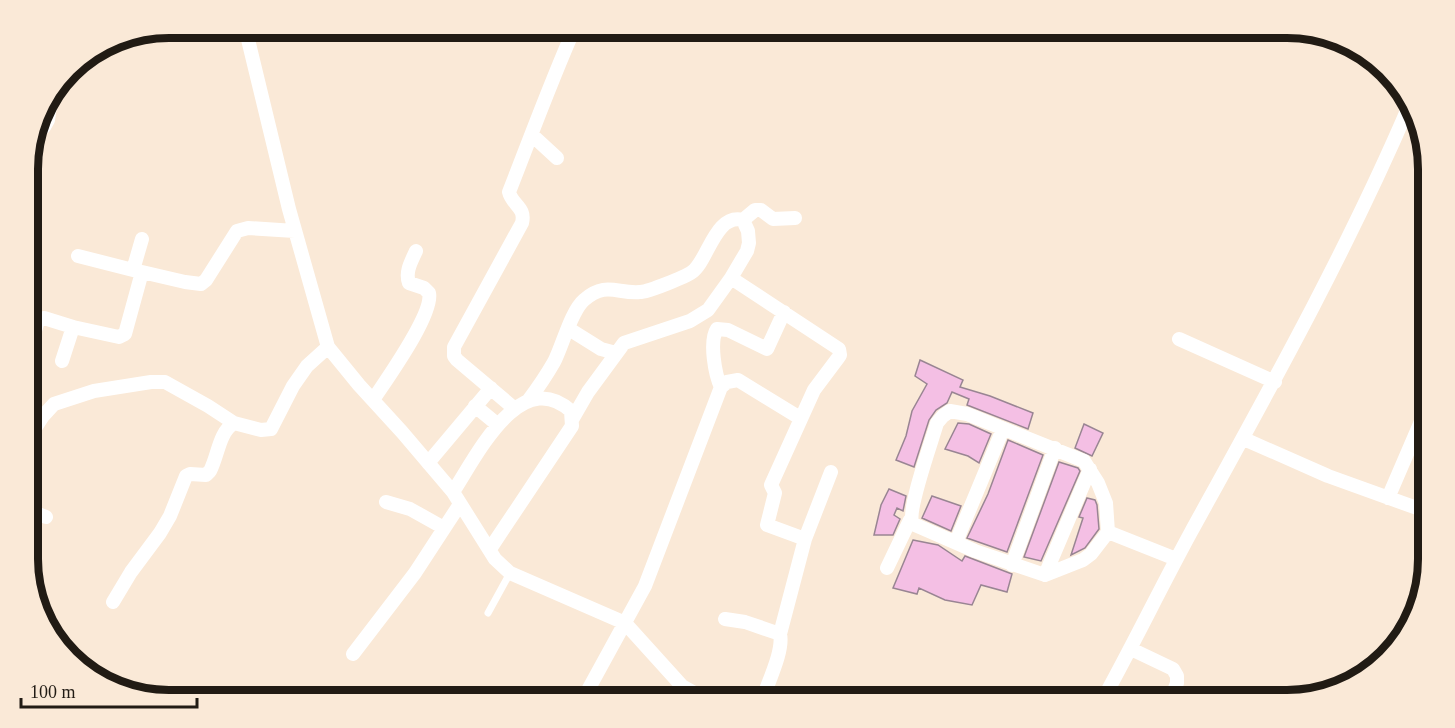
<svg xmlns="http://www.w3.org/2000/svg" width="1455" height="728" font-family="'Times New Roman',serif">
	<rect width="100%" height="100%" fill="#fae9d7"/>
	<path fill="#f4bfe4" stroke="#998593" stroke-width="1.5" d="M920,360L963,380L960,387L990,396L1033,413L1028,429L967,405L969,399L952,392L947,403L936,410L929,420L914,467L896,460L906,436L912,411L927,384L915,376Z
		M958,423L969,424L991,434L979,463L968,456L945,449Z
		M1084,424L1103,433L1092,456L1075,448Z
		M1008,440L1043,455L1007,552L967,538L988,494Z
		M1059,462L1078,468L1080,471L1041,561L1024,557Z
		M889,489L906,496L903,511L897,508L894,515L900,519L893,535H874L881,505Z
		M932,496L961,506L951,531L922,518Z
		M1087,498L1095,500L1097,505L1099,529L1085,548L1071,555L1083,518L1079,517Z
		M913,540L938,545L962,561L965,556L1012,574L1007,592L981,585L972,605L945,600L919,588L917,594L893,588Z"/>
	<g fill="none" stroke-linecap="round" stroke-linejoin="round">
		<path stroke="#fff" stroke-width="7" d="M488,613L510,573"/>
		<path stroke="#fff" stroke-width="14" d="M245,27L289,209L328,347L359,385L402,432L453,492L495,559L510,573L625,623L682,686L709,701
			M35,130L44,127L48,120L52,92
			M532,135L557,158
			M743,220L755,210H761L773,219L795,218
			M78,256L133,270
			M141,272L133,270L142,239
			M731,278L839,349L840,355L838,358L814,390L771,485L775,493L767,525L805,539
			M569,329L601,349L616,353
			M34,334L38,321L44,318L73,327
			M1179,339L1275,382
			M62,361L73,327L119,337L125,334L142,272L185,282L201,284L206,280L237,231L248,228L295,231
			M721,387C715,375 709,341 717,329L728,330L767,349L784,312
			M373,400C386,380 434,314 429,293L424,288L409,283C405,272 411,262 416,251
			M528,401C537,389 546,376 554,362C562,347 571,311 584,300C606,281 617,294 640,292C648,292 685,277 692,272C708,261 715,213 743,220L748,231L749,243L747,251L731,278L708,310L690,321L624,343L588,392L573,418
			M475,406L498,425
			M515,409L457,360L454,356V347L522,223C526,207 512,205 509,192C531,136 551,81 575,27
			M28,439L43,416L54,404L94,391L151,382H165L208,406L234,423
			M1244,439L1328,476L1428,512
			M428,463L491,388
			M453,492C476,457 520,365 571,411L572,426L490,549
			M1388,498L1428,405
			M386,502L410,509L444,528
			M28,510L46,517
			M1108,532L1091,554L1083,560L1045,575L975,551L913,524C906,512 932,441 937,423L943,416L950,411L967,414L1084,461L1098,483L1106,503L1108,532L1176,559
			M956,542L1003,429
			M1012,565L1055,448
			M887,568L910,520
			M1045,575L1090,469
			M113,602L131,572L160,533L170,516L186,476L190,474L206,475L210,471C218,456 219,432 234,423L261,430L271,429L293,386L307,366L328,347
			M725,619L745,622L780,634C784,651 767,684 762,701
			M780,634L805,539L831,472
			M1131,649L1173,669L1177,676V683L1170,701
			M353,654L415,573L460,504
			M582,701L645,586L721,387L727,382L738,380L800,418
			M1102,701C1133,645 1161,587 1191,532C1268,392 1346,253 1409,106"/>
	</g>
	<path d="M0 0H1455V728H0ZM169 38H1287A131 131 0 0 1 1418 169V559A131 131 0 0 1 1287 690H169A131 131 0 0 1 38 559V169A131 131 0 0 1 169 38Z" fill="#fae9d7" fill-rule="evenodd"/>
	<path fill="none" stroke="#211b14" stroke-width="8" d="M169 38H1287A131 131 0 0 1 1418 169V559A131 131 0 0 1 1287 690H169A131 131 0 0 1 38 559V169A131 131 0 0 1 169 38Z"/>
	<path d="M21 698v9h176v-9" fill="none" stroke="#211b14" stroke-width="3"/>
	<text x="30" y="698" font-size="18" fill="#211b14" stroke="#fae9d7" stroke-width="4.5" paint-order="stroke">100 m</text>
</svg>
